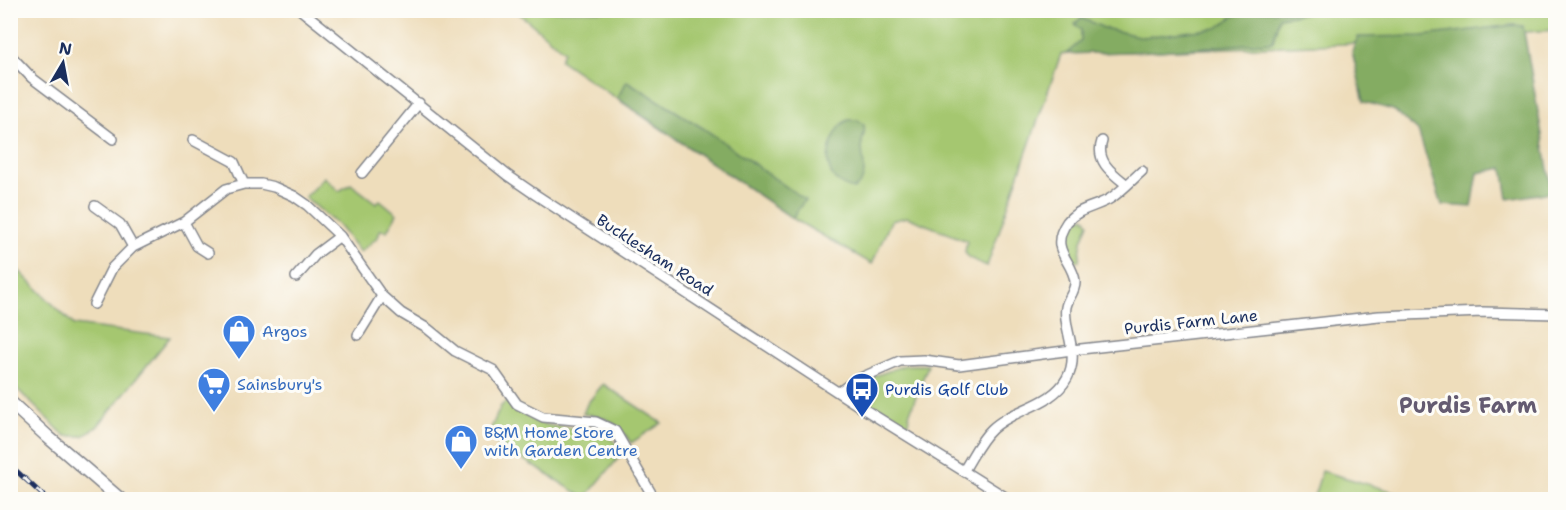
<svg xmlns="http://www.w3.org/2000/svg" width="1566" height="510" font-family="'Shantell Sans',sans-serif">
	<rect width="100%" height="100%" fill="#fdfcf7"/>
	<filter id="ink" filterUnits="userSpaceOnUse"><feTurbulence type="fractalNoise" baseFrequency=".0167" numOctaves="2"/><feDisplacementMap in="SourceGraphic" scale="12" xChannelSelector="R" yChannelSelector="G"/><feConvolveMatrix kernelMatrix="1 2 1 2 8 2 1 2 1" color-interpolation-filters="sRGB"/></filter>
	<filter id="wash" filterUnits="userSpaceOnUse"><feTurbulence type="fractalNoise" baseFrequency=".008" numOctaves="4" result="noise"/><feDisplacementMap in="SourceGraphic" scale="24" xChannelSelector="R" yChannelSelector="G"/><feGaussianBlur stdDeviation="1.35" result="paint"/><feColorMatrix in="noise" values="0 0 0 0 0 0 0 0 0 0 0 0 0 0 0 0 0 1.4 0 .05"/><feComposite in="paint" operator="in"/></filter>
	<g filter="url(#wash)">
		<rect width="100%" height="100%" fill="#edb"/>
		<path fill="#a5c770" stroke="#607b67" stroke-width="1.5" d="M1555,10L1556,30L1343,44L1061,54L987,266L969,258L965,252L967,241L907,217L891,221L872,264L792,218L560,60L564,51L516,11Z
			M324,177L339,191L351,184L376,203L380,200L397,214L387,231L380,230L378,237L360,252L338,225L305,197Z
			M1084,216L1089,223L1082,241L1079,261L1069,260L1066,257C1064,237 1066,227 1084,216Z
			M10,262L74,325L170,337L97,427L83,436H65L11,383Z
			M905,365H928L909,415L908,425L902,424L853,394L852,390L858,382Z
			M603,384L662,423L631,443C619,424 605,415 583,414L587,404Z
			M507,401C518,413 536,423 552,426C584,432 604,419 622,454L585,498L487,437L501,406Z
			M1322,471L1419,499H1313Z"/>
		<path fill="#84ac62" stroke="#506e60" stroke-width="1.5" d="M1241,11H1322L1279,17L1273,42L1159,51L1066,54L1081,41V30L1075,24L1081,18L1104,28L1143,37L1217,28Z
			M1513,25L1523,26L1552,192L1508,199L1503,168L1478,173L1472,207L1442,205L1418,131L1393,110L1364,102L1352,51L1358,37L1422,36Z
			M627,81L706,130L805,200L792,218L617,98Z
			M848,120H858L864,125C866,132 862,137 862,144C861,160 871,178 854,189C843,187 831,179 829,167C825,154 836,125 848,120Z"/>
	</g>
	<g filter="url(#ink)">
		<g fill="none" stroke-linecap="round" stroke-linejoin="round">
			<defs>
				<path id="minor" d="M301,10L507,175L536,195L859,406L1010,500
					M10,55L32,78L113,139
					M193,140L234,162L244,184
					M1102,141C1095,161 1112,173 1127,185
					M362,173L419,103
					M95,206L120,224L133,247
					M184,222L197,246L208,253
					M296,277L316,254L340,236
					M94,304L112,268L133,247L184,222L226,189L244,184H261L274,187L294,196L307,205L340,236L382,296L401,313L428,329L455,351L493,370L517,404L543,417L596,422L615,431L655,500
					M358,335L382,296
					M839,392L856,380L900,361L924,360L959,365L1072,350L1379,316L1483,312L1556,314
					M964,470C973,456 980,440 992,429C1014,408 1052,406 1067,378C1081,353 1062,328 1066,307C1068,297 1076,291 1075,281C1072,259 1048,250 1067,222C1078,208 1097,207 1111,198C1122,191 1132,180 1142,171"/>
				<path id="major" d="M10,402L48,437L121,500"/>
			</defs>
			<use href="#minor" stroke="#84868c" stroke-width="12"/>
			<use href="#major" stroke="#84868c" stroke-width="15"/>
			<use href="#minor" stroke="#fff" stroke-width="9"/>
			<use href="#major" stroke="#fff" stroke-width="12"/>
			<defs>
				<path id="rail" d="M10,465L48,500"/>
			</defs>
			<use href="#rail" stroke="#1b2f5e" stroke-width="5"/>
			<use href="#rail" stroke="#fdfcf7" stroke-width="3" stroke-dasharray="9" stroke-linecap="butt"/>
		</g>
	</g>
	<defs>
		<symbol id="shop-pin" viewBox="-11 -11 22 30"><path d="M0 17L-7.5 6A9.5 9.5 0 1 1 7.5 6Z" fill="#3f7fe0" stroke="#fdfcf7"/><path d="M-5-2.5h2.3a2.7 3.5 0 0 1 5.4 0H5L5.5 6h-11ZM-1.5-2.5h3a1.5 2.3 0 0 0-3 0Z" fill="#fff"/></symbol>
		<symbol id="supermarket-pin" viewBox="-11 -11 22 30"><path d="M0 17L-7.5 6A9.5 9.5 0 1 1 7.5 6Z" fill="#3f7fe0" stroke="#fdfcf7"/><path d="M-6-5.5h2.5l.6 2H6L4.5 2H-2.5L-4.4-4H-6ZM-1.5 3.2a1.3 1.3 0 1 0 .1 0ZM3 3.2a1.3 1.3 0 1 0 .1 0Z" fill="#fff"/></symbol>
		<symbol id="bus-pin" viewBox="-11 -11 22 30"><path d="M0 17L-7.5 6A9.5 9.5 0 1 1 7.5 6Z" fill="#1a4fb4" stroke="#fdfcf7"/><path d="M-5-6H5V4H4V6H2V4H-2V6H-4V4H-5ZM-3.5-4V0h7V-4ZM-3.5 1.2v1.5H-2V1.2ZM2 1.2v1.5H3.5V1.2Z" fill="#fff"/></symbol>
	</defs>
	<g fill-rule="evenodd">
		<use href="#shop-pin" x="220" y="312" width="38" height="52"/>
		<use href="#supermarket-pin" x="195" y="365" width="38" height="52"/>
		<use href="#bus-pin" x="843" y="370" width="38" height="52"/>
		<use href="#shop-pin" x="442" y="422" width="38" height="52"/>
	</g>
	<g text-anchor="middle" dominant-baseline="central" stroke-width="6" stroke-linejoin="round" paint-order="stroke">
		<g font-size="16" fill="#1b2f5e" stroke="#fdfcf7">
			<text transform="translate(655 255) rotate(33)">Bucklesham Road</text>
			<text transform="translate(1191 322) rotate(-6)">Purdis Farm Lane</text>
		</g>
		<g font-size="16" fill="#366cbe" stroke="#fdfcf7" text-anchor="start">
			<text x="262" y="331">Argos</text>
			<text x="237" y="384">Sainsbury's</text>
			<text x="484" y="432">B&amp;M Home Store<tspan x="484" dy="18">with Garden Centre</tspan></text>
		</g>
		<g font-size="16" fill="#164399" stroke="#fdfcf7" text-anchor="start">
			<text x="885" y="389">Purdis Golf Club</text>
		</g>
		<g font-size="22" font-weight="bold" fill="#645b71" stroke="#fdfcf7">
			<text x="1468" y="405">Purdis Farm</text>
		</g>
	</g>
	<rect width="1566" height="510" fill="none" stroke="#fdfcf7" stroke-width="36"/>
	<g transform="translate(63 63) rotate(10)" stroke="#fdfcf7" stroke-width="4.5" paint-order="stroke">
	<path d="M0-4.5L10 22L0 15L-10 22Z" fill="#1b2f5e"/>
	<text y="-9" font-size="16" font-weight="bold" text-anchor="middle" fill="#1b2f5e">N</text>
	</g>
</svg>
